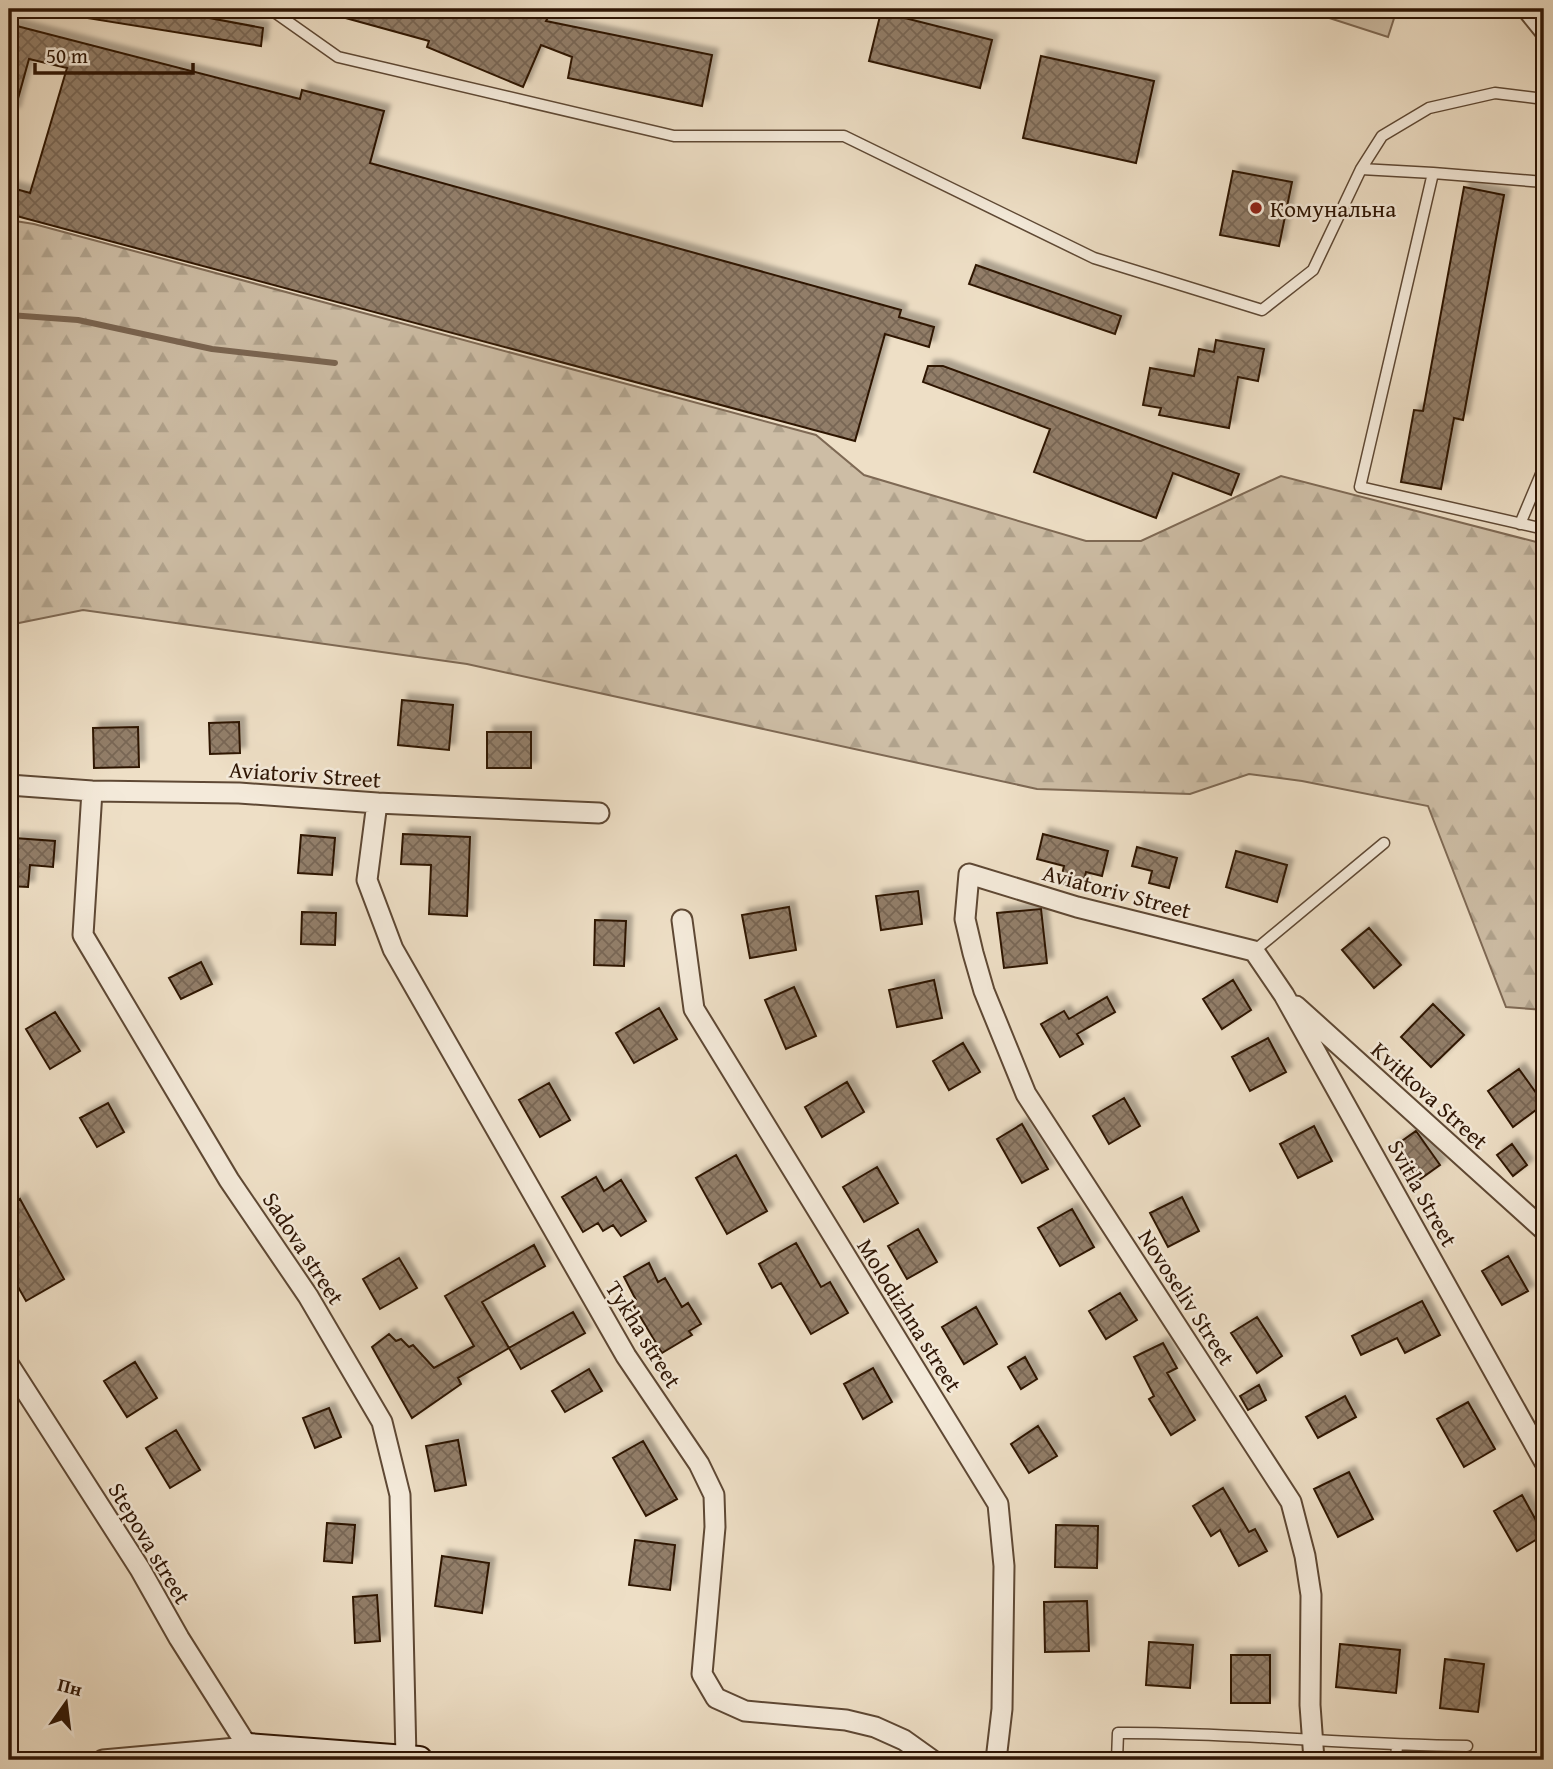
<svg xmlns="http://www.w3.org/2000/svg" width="1553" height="1769" font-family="'Gentium Book Plus',serif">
	<defs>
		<pattern id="forest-firs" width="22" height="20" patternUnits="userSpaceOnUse" patternTransform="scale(1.75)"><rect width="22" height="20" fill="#cdbda5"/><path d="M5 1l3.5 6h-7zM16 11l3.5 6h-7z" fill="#b0a28c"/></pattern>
		<pattern id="building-cross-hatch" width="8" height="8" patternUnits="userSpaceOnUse" patternTransform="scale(1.75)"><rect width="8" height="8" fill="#927e69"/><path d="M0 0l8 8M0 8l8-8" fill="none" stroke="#786654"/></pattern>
		<filter id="shadow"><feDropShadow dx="6" dy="-6" stdDeviation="2" flood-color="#0004"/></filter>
	</defs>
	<rect width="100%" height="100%" fill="#eedfc6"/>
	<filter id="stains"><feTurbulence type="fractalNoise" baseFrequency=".00286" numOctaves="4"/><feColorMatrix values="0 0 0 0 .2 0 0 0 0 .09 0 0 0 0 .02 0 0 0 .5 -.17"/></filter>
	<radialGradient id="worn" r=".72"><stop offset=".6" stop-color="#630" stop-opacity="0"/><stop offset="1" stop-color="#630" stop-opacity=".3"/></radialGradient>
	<path fill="#cdbda5" stroke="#7e6954" stroke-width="2" d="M1318,9H1397L1388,37L1317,14Z"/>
	<path fill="url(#forest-firs)" stroke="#7e6954" stroke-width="2" d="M9,220L34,224L816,435L864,475L1086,541H1141L1281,476L1544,544V1010L1506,1007L1428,806L1302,781L1249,774L1190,794L1037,789L467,664L83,610L9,625Z"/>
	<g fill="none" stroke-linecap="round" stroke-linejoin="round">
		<path stroke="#7a6551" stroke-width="6" d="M9,315L78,320L212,349L335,363"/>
	</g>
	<path fill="url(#building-cross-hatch)" stroke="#2e1504" stroke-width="2" filter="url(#shadow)" d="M88,9H161L263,28L261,46L87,18Z
		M332,9H553L546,21L712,55L702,106L568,78L572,57L541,45L523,87L427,47L429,41L331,14Z
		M881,12L992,40L980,88L869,61Z
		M13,25L300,99L302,90L384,111L370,163L901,310L899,317L934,327L929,347L885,334L855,441L9,214V187L30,193L67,68L29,59L14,113L9,112V40Z
		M1041,56L1154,81L1136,163L1023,138Z
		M1233,171L1292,182L1279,246L1220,235Z
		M1464,187L1504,195L1463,420L1454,418L1441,489L1401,482L1414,410L1423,411Z
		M976,265L1121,316L1115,334L969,284Z
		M1216,340L1264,349L1258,381L1238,377L1229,428L1159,415L1161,408L1143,405L1150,368L1194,376L1199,349L1214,352Z
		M928,366H943L1239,474L1231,495L1173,473L1156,518L1034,472L1050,429L923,382Z
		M402,700L453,705L449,750L398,745Z
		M239,722L240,753L210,754L209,723Z
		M138,727L139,767L94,768L93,728Z
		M487,732H531V768H487Z
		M403,834L470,837L467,916L429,914L431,865L401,864Z
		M1043,834L1108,851L1102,876L1086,872L1082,889L1060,883L1064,866L1037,859Z
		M301,835L335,838L332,875L298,873Z
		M14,838L55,841L53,867L30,865L28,887L9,886V863H12Z
		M1137,847L1177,858L1169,888L1149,883L1152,871L1132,866Z
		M1236,851L1287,865L1277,902L1226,887Z
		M918,891L922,924L881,930L876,896Z
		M789,907L796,950L750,958L742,915Z
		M1041,909L1047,963L1004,968L997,913Z
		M302,912L336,913L335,945L301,944Z
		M595,920L626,921L624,966L594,965Z
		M1369,928L1401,965L1374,988L1342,950Z
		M201,962L212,984L181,999L169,978Z
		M934,980L942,1018L897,1027L889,990Z
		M1233,980L1251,1010L1222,1029L1203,999Z
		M794,987L816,1036L786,1049L765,1000Z
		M1107,997L1115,1012L1077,1034L1083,1044L1060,1057L1041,1024L1064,1011L1069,1019Z
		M1433,1004L1464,1035L1431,1067L1401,1037Z
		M659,1008L677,1039L634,1063L616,1033Z
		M55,1012L80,1051L50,1069L26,1029Z
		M1268,1038L1286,1072L1250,1091L1232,1057Z
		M963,1043L980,1072L949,1090L933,1061Z
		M1519,1069L1544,1104L1513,1127L1488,1091Z
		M847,1082L864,1112L822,1137L805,1107Z
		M549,1083L570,1120L540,1137L519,1100Z
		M1124,1098L1140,1126L1109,1144L1093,1116Z
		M108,1103L124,1132L97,1147L80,1118Z
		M1022,1124L1048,1169L1022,1183L997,1139Z
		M1314,1126L1332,1161L1298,1178L1280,1144Z
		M1416,1131L1440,1165L1416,1182L1392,1148Z
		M1512,1144L1527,1165L1513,1176L1497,1155Z
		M736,1155L767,1211L727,1234L696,1178Z
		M877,1167L898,1203L864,1222L843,1187Z
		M596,1177L604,1191L621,1180L646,1221L621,1236L613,1225L603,1231L598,1223L583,1232L562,1197Z
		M1182,1197L1199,1231L1168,1247L1150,1213Z
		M20,1199L64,1279L26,1301L9,1271V1206Z
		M1072,1209L1094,1247L1060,1266L1038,1228Z
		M918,1229L937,1262L907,1279L888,1246Z
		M796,1243L821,1287L830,1282L848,1313L811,1334L781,1283L772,1288L759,1264Z
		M534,1245L545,1266L482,1302L509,1348L458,1378L461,1384L412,1418L372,1347L389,1334L396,1341L401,1339L409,1347L413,1345L434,1368L474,1346L445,1296Z
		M1508,1256L1528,1291L1502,1305L1482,1271Z
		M399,1258L417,1288L380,1309L363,1279Z
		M649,1263L658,1282L665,1278L682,1307L688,1303L701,1324L689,1331L692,1335L662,1353L632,1303L636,1300L624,1277Z
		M1120,1293L1137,1320L1106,1339L1089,1311Z
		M1422,1301L1440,1335L1405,1353L1397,1338L1361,1355L1352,1336Z
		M976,1307L997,1344L964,1364L942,1327Z
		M573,1312L585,1333L521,1369L509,1348Z
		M1257,1317L1282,1356L1257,1373L1231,1333Z
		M1163,1343L1177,1368L1167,1373L1195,1420L1171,1435L1149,1399L1154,1396L1134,1357Z
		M1025,1357L1037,1379L1021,1389L1008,1367Z
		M135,1362L157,1398L127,1417L104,1381Z
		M873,1368L892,1402L863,1419L844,1384Z
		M589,1369L602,1391L565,1412L552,1391Z
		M1259,1385L1266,1400L1248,1410L1240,1396Z
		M1345,1396L1356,1417L1318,1438L1306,1417Z
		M1468,1402L1495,1449L1464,1467L1437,1419Z
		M329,1408L341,1437L315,1448L303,1418Z
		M1038,1426L1057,1456L1029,1473L1011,1444Z
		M176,1430L200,1470L170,1488L146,1448Z
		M458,1440L466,1485L435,1491L426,1446Z
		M643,1441L677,1499L646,1516L613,1458Z
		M1349,1472L1373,1519L1338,1537L1314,1489Z
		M1223,1488L1249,1532L1255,1529L1267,1551L1239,1566L1220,1530L1211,1536L1193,1506Z
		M1522,1495L1544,1535L1517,1551L1494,1511Z
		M327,1523L355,1525L352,1563L324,1561Z
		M1056,1525L1098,1526L1097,1568L1055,1567Z
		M635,1540L675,1545L670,1590L629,1585Z
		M442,1556L489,1563L482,1613L435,1606Z
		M377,1595L380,1641L355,1643L353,1597Z
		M1087,1601L1089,1651L1045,1652L1044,1602Z
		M1149,1642L1193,1645L1190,1688L1146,1685Z
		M1340,1644L1400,1650L1396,1693L1336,1687Z
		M1231,1655H1270V1703H1231Z
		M1445,1659L1484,1664L1478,1712L1440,1708Z"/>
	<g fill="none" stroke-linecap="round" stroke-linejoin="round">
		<defs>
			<path id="lane" d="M270,9L338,57L674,136H844L1094,258L1262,310L1313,270L1361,169L1382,136L1429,108L1495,93L1544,99
				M1361,169L1433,173
				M1544,182L1433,173L1360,487L1544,529
				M1520,524L1544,467
				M1254,951L1384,843
				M1117,1760L1118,1733C1235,1732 1350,1745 1467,1746
				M1396,1760L1397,1745"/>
			<path id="street" d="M1527,9L1544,30
				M9,785L92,791L239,793L377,803L599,813
				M92,791L83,935L229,1180L308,1296L382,1422L400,1495L406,1758
				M377,803L367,880L393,949L626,1356L699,1464L714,1495L715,1527L702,1674L716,1698L745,1711L846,1720L875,1727L904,1740L932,1760
				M682,920L694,1009L998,1504L1004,1566L1002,1709L996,1760
				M1296,1006L1544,1230
				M9,1365L140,1569L179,1638L248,1747L103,1760
				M1314,1760L1310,1705L1311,1595L1305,1556L1291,1502L1026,1094L984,991L973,953L965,919L969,874L1077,907L1254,951L1284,995L1544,1461"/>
			<path id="secondary" d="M248,1747L419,1760"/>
		</defs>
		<use href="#lane" stroke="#5e4834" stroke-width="13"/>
		<use href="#street" stroke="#5e4834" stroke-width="23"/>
		<use href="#secondary" stroke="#2e1504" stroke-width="30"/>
		<use href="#lane" stroke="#f4eada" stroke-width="10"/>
		<use href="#street" stroke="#f4eada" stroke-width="19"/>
		<use href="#secondary" stroke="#f4eada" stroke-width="26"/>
	</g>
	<circle fill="#8f2418" stroke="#f4eada" stroke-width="2.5" cx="1256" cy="208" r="7"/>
	<g text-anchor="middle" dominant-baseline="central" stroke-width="5" stroke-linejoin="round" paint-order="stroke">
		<g font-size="23" fill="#2e1504" stroke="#f4eada" text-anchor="start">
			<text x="1270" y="208">Комунальна</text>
		</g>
		<g font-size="23" fill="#2e1504" stroke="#f4eada">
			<text transform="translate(305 774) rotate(4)">Aviatoriv Street</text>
			<text transform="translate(1117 891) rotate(15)">Aviatoriv Street</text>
			<text transform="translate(1430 1095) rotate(42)">Kvitkova Street</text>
			<text transform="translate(1423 1193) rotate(61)">Svitla Street</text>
			<text transform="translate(304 1248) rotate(57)">Sadova street</text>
			<text transform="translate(1187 1297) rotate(57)">Novoseliv Street</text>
			<text transform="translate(910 1315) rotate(58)">Molodizhna street</text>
			<text transform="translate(644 1334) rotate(58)">Tykha street</text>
			<text transform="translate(150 1543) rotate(59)">Stepova street</text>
		</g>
	</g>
	<rect width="1553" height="1769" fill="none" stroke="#eedfc6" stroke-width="35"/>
	<rect x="10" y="10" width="1532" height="1748" fill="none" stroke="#2e1504" stroke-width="3.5"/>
	<rect x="18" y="18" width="1518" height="1734" fill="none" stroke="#2e1504" stroke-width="2"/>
	<g transform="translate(66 1703) rotate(14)" stroke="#f4eada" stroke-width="5" paint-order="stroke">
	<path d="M0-5L12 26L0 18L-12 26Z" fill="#2e1504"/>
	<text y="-10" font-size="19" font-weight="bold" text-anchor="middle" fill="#2e1504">Пн</text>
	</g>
	<path d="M35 63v10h158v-10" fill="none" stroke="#2e1504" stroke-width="3.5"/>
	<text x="46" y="63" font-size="21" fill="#2e1504" stroke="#f4eada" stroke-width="5" paint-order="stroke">50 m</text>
	<rect width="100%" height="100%" filter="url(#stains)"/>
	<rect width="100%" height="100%" fill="url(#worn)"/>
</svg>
